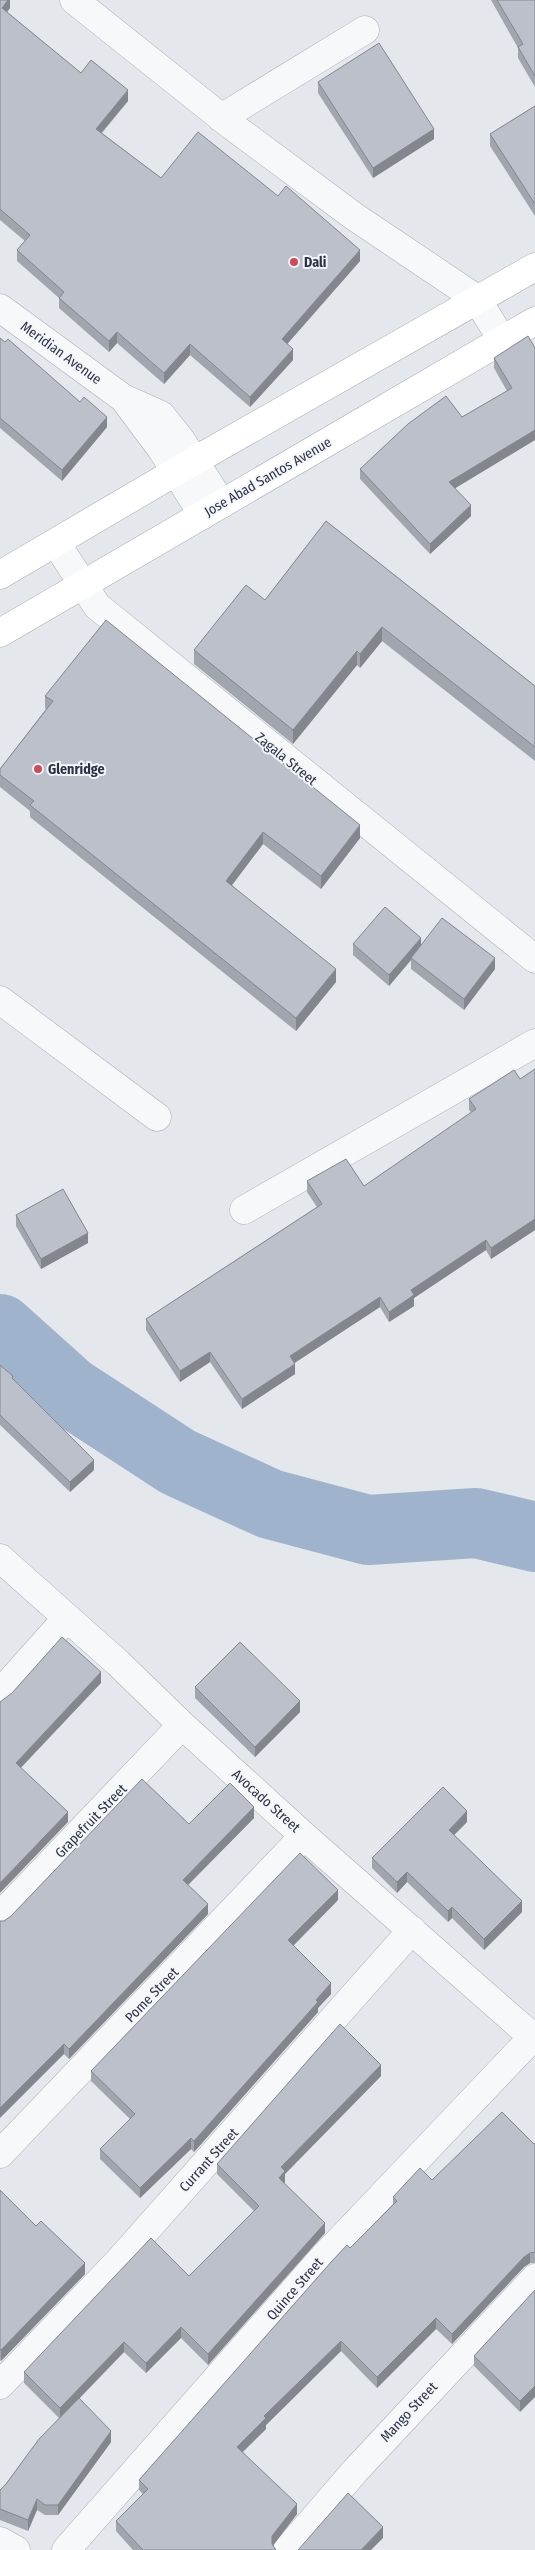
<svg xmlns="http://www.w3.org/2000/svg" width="535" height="2550" font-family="'Fira Sans Condensed',sans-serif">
	<rect width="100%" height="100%" fill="#e4e7ec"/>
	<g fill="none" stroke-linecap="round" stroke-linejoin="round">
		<path stroke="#9fb4cc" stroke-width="70" d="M0,1329L69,1391L178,1462L270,1504L368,1530L476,1523L535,1537"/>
		<defs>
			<path id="minor" d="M74,0L232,126L355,217L477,299L502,340
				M221,118L365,30
				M0,308L123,398L161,415L181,440L222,504
				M124,399L162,450L203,515
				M56,543L97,606L535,959
				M0,1000L157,1117
				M244,1210L535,1043
				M0,1558L118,1663L182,1725L304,1836L535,2039
				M0,1693L67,1618
				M0,1916L182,1725
				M0,2154L304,1836
				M0,2385L117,2263L412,1930
				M0,2541L16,2550
				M66,2550L320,2261L533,2037
				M287,2550L355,2471L535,2278"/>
			<path id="major" d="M0,575L194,461L535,267
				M0,633L535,321"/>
		</defs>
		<use href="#minor" stroke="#a9aeb7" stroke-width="29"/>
		<use href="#major" stroke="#a3abb8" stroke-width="29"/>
		<use href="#minor" stroke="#f7f8fa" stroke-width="28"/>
		<use href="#major" stroke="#fff" stroke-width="28"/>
	</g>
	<path fill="#a1a5ae" d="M0,0H10V8L7,12L81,73L128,101L102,133L161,178L360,261L287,344L293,360L250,407L190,355L164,384L117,343L109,352L59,308V298L17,261V250L25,241L0,220Z
		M491,0H535V87L518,58V48Z
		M318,82L434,139L373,178L318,93Z
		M535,106V216L490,146V134Z
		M0,338L107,427L62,481L0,428Z
		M535,348V440L455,488L471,516L430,554L360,479V469L462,417L507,391L494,368V358Z
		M326,521L535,686V761L382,641L360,668L357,665L293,744L194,664V650L265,600Z
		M45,696L360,838L321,889L263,844L232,885L336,982L296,1031L30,817V811L0,787V769L46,709L45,708Z
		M353,944L421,945L495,969L464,1010L411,969V960L389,986L353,955Z
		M535,1069V1230L491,1259L486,1250L414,1298V1306L389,1322L380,1307L294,1363L295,1374L242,1409L210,1362L180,1382L146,1330V1319L317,1207L307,1192V1181L364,1186L472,1113L469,1110V1099L520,1079Z
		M16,1215L88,1243L41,1269L16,1226Z
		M0,1365L94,1470L70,1492L0,1425Z
		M195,1687L300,1712L255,1757L195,1698Z
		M254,1818L188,1885L208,1914L69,2059L64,2054L4,1921L189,1824Z
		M467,1822L454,1835L522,1912L484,1950L452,1918L448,1922L407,1882L397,1893L372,1868V1858Z
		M338,1900L293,1946L331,1994L318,2008V2012L194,2152L191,2149L140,2198L100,2159V2149L130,2119L91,2081V2071Z
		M381,2076L285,2174V2182L284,2183L325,2233L208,2365L181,2338L146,2373L124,2352L79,2399L111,2442L58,2515H45L37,2510L28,2531L0,2520V2490L6,2484L59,2418L24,2383V2372L189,2276L254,2211L217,2174V2164Z
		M535,2143V2263H530L524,2267L452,2344L436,2329L377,2388L341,2351L266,2425V2429L243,2452L297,2514L273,2545L276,2550H133L116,2531V2521L143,2494L139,2490V2480L350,2248L393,2204V2197L432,2180Z
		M0,2190L85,2274L1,2361L0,2360Z
		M535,2290L520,2412L474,2366V2356Z"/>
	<path fill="#83868d" d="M8,0H10V8L2,19V8Z
		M128,90V101L96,139V129Z
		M434,129V139L373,178V168Z
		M360,250V261L282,350V339Z
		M117,332V343L109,352V341Z
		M190,344V355L164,384V373Z
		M293,349V360L250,407V397Z
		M107,417V427L62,481V470Z
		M535,430V440L449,492V482Z
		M471,505V516L430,554V544Z
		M382,627V641L360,668V654Z
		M357,651V665L293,744V730Z
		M360,825V838L321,889V876Z
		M263,832V844L226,893V881Z
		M421,938V948L411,958V960L389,986V975Z
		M495,958V969L464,1010V999Z
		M336,969V982L296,1031V1018Z
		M535,1219V1230L491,1259V1248Z
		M88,1233V1243L41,1269V1259Z
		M486,1240V1250L414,1298V1306L389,1322V1312L411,1290Z
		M380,1297V1307L290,1366V1356Z
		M210,1352V1362L180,1382V1371Z
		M295,1364V1374L242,1409V1399Z
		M94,1460V1470L70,1492V1482Z
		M101,1672V1683L16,1773V1763Z
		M300,1701V1712L255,1757V1747Z
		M254,1807V1818L183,1890V1880Z
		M467,1811V1822L449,1840V1830Z
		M68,1812V1822L0,1893V1883Z
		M407,1872V1882L397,1893V1882Z
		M338,1890V1900L288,1951V1940Z
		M522,1901V1912L484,1950V1939Z
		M208,1904V1914L69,2059V2049Z
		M452,1907V1918L448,1922V1911Z
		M331,1983V1994L318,2008V2012L194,2152V2141L316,2000Z
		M64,2044V2054L0,2118V2108Z
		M381,2065V2076L285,2174V2182L279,2188V2178L281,2167Z
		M191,2138V2149L140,2198V2188Z
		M325,2223V2233L208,2365V2354Z
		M530,2253V2263L524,2267L452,2344V2334L524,2257Z
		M85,2263V2274L1,2361V2350Z
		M436,2318V2329L377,2388V2377Z
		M181,2327V2338L146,2373V2363Z
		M341,2341V2351L266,2425V2429L237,2457V2447L264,2416Z
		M124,2342V2352L60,2418V2408Z
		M535,2386V2397L520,2412V2401Z
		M111,2431V2442L58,2515V2505Z
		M37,2499V2510L28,2531V2520Z
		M297,2504V2514L272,2547V2536Z
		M383,2527V2538L371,2550H361Z"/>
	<path fill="#bbc0ca" stroke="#83868d" d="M0,0H8L2,8L81,73L91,60L128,90L96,129L161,178L198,132L278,196L286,186L360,250L282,339L293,349L250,397L190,344L164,373L117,332L109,341L59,298L64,292L17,250L30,235L0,209Z
		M497,0H535V76L518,47L523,44Z
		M379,43L434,129L373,168L318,82Z
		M535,106V204L490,134Z
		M528,336L535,348V430L449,482L471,505L430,544L360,469L408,424L446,396L462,417L512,388L494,358Z
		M0,338L5,342L8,339L80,402L84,397L107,417L62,470L0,418Z
		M326,521L535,686V747L382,627L360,654L357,651L293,730L194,650L246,585L265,600Z
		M106,620L360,825L321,876L263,832L226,881L336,969L296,1018L30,805L34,801L0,775V769L53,701L45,696Z
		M385,907L421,938L389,975L353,944Z
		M442,918L495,958L464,999L411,958Z
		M535,1069V1219L491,1248L486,1240L411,1290L414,1295L389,1312L380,1297L290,1356L295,1364L242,1399L210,1352L180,1371L146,1319L322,1204L307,1181L346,1159L364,1186L476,1109L469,1099L514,1070L520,1079Z
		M63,1189L88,1233L41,1259L16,1215Z
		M0,1365L13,1376L12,1378L94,1460L70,1482L0,1415Z
		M62,1637L101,1672L16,1763L68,1812L0,1883V1702L12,1693Z
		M240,1642L300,1701L255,1747L195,1687Z
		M142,1779L189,1824L230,1783L254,1807L183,1880L208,1904L69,2049L64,2044L0,2108V1921H4L11,1916Z
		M443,1787L467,1811L449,1830L522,1901L484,1939L452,1907L448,1911L407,1872L397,1882L372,1858Z
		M300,1853L338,1890L288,1940L331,1983L316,2000L318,2002L194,2141L191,2138L140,2188L100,2149L135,2114L91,2071Z
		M340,2024L381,2065L281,2167L285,2171L279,2178L325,2223L208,2354L181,2327L146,2363L124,2342L60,2408L24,2372L151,2238L189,2276L259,2206L217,2164Z
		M502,2112L534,2144L535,2143V2252L530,2253L524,2257L452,2334L436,2318L377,2377L341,2341L264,2416L266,2418L237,2447L297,2504L272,2536V2544L276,2550H143L116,2521L148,2489L139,2480L332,2261L347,2245L350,2248L397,2201L393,2197L420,2168L432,2180Z
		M0,2190L36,2226L41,2221L85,2263L1,2350L0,2349Z
		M535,2290V2386L520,2401L474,2356Z
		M79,2398L111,2431L58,2505H45L37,2499L28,2520L0,2509V2490L6,2484L39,2439Z
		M348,2493L383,2527L361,2550H298Z"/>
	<g fill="#d1495b" stroke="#f4f6f9" stroke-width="2">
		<circle cx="294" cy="262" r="5"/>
		<circle cx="38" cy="769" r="5"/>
	</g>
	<g text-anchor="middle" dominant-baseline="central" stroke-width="4" stroke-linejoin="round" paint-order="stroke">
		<g font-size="14" font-weight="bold" fill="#2b3445" stroke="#f4f6f9" text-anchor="start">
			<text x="304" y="262">Dali</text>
			<text x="48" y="769">Glenridge</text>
		</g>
		<g font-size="14" fill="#2b3445" stroke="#f4f6f9">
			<text transform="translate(61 353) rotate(36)">Meridian Avenue</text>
			<text transform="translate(268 477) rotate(-30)">Jose Abad Santos Avenue</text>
			<text transform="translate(286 759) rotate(39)">Zagala Street</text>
			<text transform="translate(266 1801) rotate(42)">Avocado Street</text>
			<text transform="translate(91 1821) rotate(-46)">Grapefruit Street</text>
			<text transform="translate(152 1995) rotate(-46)">Pome Street</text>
			<text transform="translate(209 2160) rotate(-48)">Currant Street</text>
			<text transform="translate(295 2289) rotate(-49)">Quince Street</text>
			<text transform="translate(409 2412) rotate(-47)">Mango Street</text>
		</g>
	</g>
</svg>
